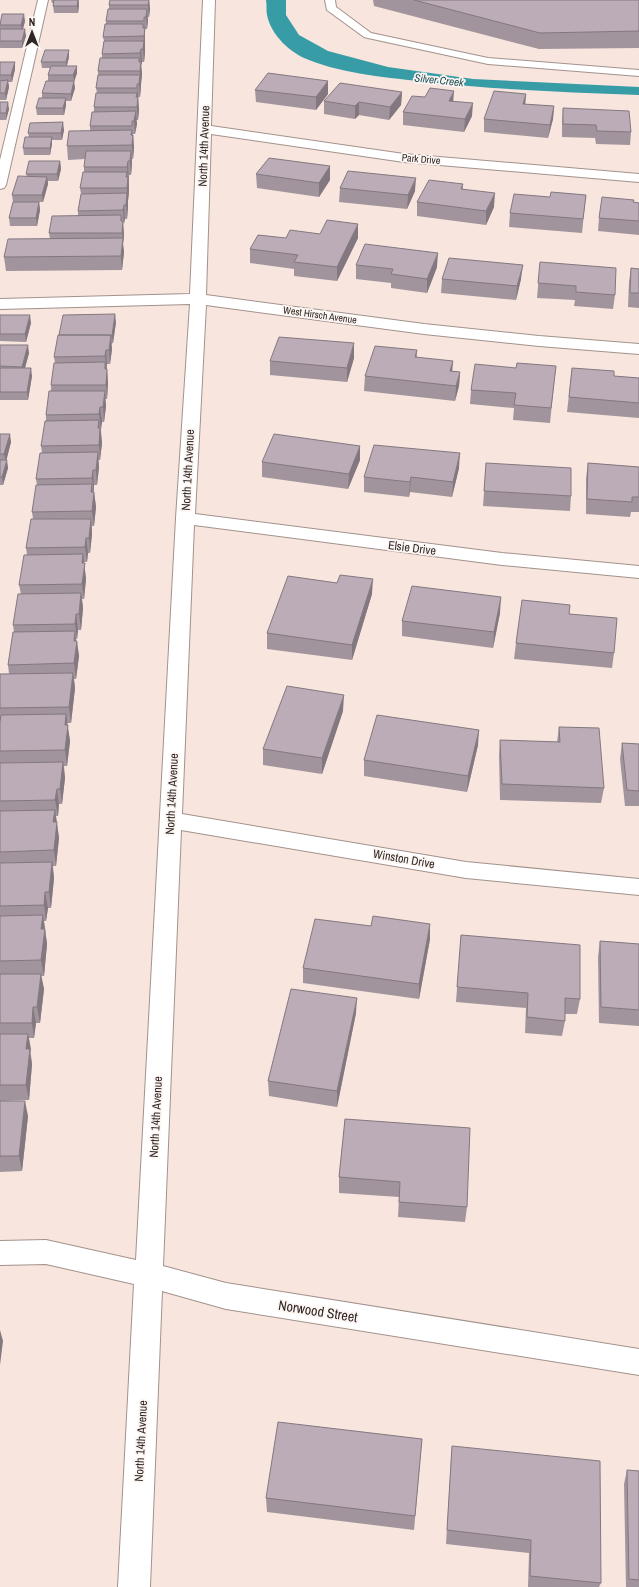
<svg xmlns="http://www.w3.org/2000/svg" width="639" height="1587" font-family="'Archivo Narrow',sans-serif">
	<rect width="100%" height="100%" fill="#f7e5de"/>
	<path fill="#389ca7" d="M266,0H286V15L299,35L328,51L388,67L473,79L639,87V95C568,92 498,90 428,82C390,78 344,74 309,60C290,53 271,35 267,15C266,10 267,5 266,0Z"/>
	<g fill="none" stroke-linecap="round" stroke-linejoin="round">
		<defs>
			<path id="service" d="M38,0H48L6,185L4,188L0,189V160Z
				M325,0H335L336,7L371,33L488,58L639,70V76L488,64L368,38L364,37L327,10Z"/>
			<path id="minor" d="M203,0H215L211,126L404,154L639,174V182L404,162L211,134L206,295L424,324L539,336L639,344V354L539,346L424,334L206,305L195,514L502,553L639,566V578L502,565L194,525L182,814L466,862L639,879V895L466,878L181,830L163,1266L226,1283L639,1349V1375L226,1309L162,1291L150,1587H118L134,1284L46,1264L0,1265V1241L46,1240L136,1260L176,518L190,304L0,309V299L190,294Z"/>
		</defs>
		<use href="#service" stroke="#a3928c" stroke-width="2"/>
		<use href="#minor" stroke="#a3928c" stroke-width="2"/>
		<use href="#service" fill="#fff" fill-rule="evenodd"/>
		<use href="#minor" fill="#fff" fill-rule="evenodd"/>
	</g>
	<path fill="#a1949d" d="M51,0H79V5L78,13H54L53,6L54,3H52Z
		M110,0H149L150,9L149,17H148L147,29H145V53L144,62H142L141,66L142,74L141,82V87L140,97H138L139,110L138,120H136L137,124L135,134H133L134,148L133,159H132V164L131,175H129V191L128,201V207L127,219H125L123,224L124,235L123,244L124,252L122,270L6,271L4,257L50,239L49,233L78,216V211L81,194L80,188L84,172V167L85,159L68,160L67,146L90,131V126L94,112V107L97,93L96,88L98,75V71L102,58V54L104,41L103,37L106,24V21L109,9V5Z
		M373,0H639V48L539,49L374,6Z
		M25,21L23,29L26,36L22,48H0V22Z
		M69,57L67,66L77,73L74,82L75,88L71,101H66V105L64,115H37L36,108L42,98V93L48,81V75L50,68H42L41,62Z
		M0,62H15V69L12,82H8L9,87L6,100H0Z
		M255,90L328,94L316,110L256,102Z
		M402,92L401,105L389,120L359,115L355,119L324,114V101Z
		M526,94L525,104L554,106L553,119L548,138L484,132V119Z
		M425,97L453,101L472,116L464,132L403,125V112Z
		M0,102L9,109L6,120H0Z
		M563,108L631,132L630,145L596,144L595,138L562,137V122Z
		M64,130L62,140H52V144L50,155H24L23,148L29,137L28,133Z
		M60,161L61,169L58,181H48V184L43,202H39L40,210L37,226H10L9,218L13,202L12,195L27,176L26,174Z
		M330,166V180L319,197L257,188L256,174Z
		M463,184V189L494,207L486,225L417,216V202Z
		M340,188L415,191L407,209L339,202Z
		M586,195L582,233L509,227L510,213L550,197Z
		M633,202L639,203V235L598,231L599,218Z
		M286,238H358L337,281L294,276V269L250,263V249Z
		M540,262L615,295L613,309L574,306L575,300L537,298Z
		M356,265L437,267L427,293L391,288V283L356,279Z
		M631,268L639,269V308L628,307L629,282Z
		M442,279H521L516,300L441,293Z
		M0,315L31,323L26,342L0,341Z
		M116,322L113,343L111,344L112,349L110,364H107V369L108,383L107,399H105L106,406L104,422H102L101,429L102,443L100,460H98L99,467L97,485H94V492L96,507L94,526H92V534L90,553H88L87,562H84L86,579L84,599H82L83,608L81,630H78L77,639H76L79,656L76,679H74L75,688L71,723H67L70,741L67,766H64L65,778L62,804H59L58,816H56L59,838L56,866H53L54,878L51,908H48L46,921H44L47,944L44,976H41L44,989L40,1023H36L34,1038H29L32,1064L29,1100L0,1101V674H9L8,665L14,632L13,625L21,594L19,585L27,555L26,548L33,519L32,512L37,485L36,479L42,453L41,446L46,421V415L51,391V385L55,363L54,357Z
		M0,345L29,353L25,368L32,376L28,400H0Z
		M417,350V357L452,371L460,372L459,386L455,401L364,391L365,376Z
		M354,358L347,382L270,375V361Z
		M556,366L550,423L513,420L514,408L470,404L471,390L516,368Z
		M572,368L614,376L639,378V418L567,412Z
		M0,434L11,442L6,460L8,468L3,485H0Z
		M360,460L348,489L262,477V462Z
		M486,463L571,496L570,511L483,506Z
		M588,463L639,467V512H631L630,517L586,514V478Z
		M459,468L452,497L410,492L409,497L364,492V477Z
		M372,594L352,660L267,649V633Z
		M500,613L493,648L402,636V621Z
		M569,614L614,653L612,668L514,659L516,643Z
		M343,711L322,774L263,765V749Z
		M559,727L604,788L601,803L500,800L499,755L500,740L557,742Z
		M622,743L639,744V806H625L620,759Z
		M478,745L467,792L364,776V760Z
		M461,935L580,999L577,1014H565V1021L562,1036L525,1033L526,1008L456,1002Z
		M430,939L419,999L303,983V968Z
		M600,941L639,944V1026L599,1023L598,957Z
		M356,1013L337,1107L269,1096L268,1081Z
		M0,1101L28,1116L22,1171L0,1172Z
		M345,1119L467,1207L465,1222L398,1217L399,1197L339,1193V1177Z
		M422,1439L414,1530L267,1512L266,1498Z
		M452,1446L601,1583L599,1587H528L529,1553L446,1544L451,1460Z
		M627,1470L639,1471V1587H626L624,1484Z"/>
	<path fill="#837880" d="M78,0L79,5L78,13L77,6Z
		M149,0L150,9L149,17L148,5Z
		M147,9L148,21L147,29L146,17Z
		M24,14L25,21L22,32L21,25Z
		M144,17L145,41V53L144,62L143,49L144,42L143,28V24L144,35Z
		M25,29L26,36L22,48V41Z
		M141,49L142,62L141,66L140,53Z
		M69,50V57L66,68V62Z
		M139,58L140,68L141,62L142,74L140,97L139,84L140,77L139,62Z
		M15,62V69L12,82L11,75Z
		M77,66V73L74,82L75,88L71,101V94L74,81L73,75Z
		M8,80L9,87L6,100L5,93Z
		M328,81V94L316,110V97Z
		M137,84L138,97V101V97L139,110L138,120L136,97L137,93V103Z
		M454,91L453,104L449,101Z
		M402,92L401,105L389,120L390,107Z
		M526,94L525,107L523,104Z
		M66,98V105L64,115L63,108Z
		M8,102L9,109L6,120V113Z
		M359,102V115L355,119V106Z
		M473,103L472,116L464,132L465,119Z
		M554,106L553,119L548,138L550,125Z
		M136,111L137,124L135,134L134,121Z
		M63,122L64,130L62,140L61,133Z
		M132,130L133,142V135L134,148L133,159L131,135Z
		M52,137V144L50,155V148Z
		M131,151L132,164L131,175L130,161Z
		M60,161L61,169L58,181L57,174Z
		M128,161L129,191L128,201V207L127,219L126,205L127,194L126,177L127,172V183L128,179L127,167Z
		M330,166V180L319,197V183Z
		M47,177L48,184L43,202L42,195Z
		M416,178L415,191L407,209L408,195Z
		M495,193L494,207L486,225V211Z
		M39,202L40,210L37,226L36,218Z
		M124,205L125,219L124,224L123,210Z
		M121,215L122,228L123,221L124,235L123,244L124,252L122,270L121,256L123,241L121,221Z
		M358,224V238L337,281V267Z
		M438,253L437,267L427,293V279Z
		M523,265L521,279L516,300L517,286Z
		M115,314L116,322L113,343L112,336Z
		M30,315L31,323L26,342L25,334Z
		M111,335L112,349L110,364L109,350Z
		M354,343V358L347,382V368Z
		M28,345L29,353L23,375L22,367Z
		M106,350L107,364V371L105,356Z
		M453,361L452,375L450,371Z
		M105,362L107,375V369L108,383L107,399L105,369Z
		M31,368L32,376L28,400L27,392Z
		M460,372L459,386L455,401L456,386Z
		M105,391L106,406L104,422L103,407Z
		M100,407L102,422L101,429L99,414Z
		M99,420L100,433V428L102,443L100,460L98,428Z
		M10,434L11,442L6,462L4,454Z
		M360,446V460L348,489L349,474Z
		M98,452L99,467L97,485L96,470Z
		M460,453L459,468L452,497L453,482Z
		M7,460L8,468L3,485L2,477Z
		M93,470L94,485V493L92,478Z
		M411,477L410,492L409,497L410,482Z
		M92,484L93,498L94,492L96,507L94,526L92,511L91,492Z
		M91,519L92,534L90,553L89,538Z
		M86,538L88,553L87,562L85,547Z
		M83,554L86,579L84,599L82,584V563Z
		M373,579L372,594L352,660V645Z
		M81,593L83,608L81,630L79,614Z
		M501,597L500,613L493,648L494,632Z
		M76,614L78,630L77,639L75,624Z
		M75,631L76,644L77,641L79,656L76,679L74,663V641Z
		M73,673L75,688L71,723L69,707Z
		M344,695L343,711L322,774V758Z
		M66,714L70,741L67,766L65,750V725Z
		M479,730L478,745L467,792L468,776Z
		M63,762L65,778L62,804L60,789Z
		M57,789L59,804L58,816L55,800Z
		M55,810L59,838L56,866L54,850L53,822Z
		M52,862L54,878L51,908L49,892Z
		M45,892L48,908L46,921L44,905Z
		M43,915L47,944L44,976L41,960V929Z
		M430,924V939L419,999V984Z
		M41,974L44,989L40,1023L37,1007Z
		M357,998L356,1013L337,1107V1091Z
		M33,1007L36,1023L34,1038L32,1023Z
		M28,1034L31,1049L30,1053L32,1064L29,1100L26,1085V1049Z
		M25,1101L28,1116L22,1171L19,1156Z
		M0,1330L3,1341L0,1365Z"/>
	<path fill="#bbacb7" stroke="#837880" d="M54,0H78L77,6H53Z
		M110,0H149L148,5H109Z
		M414,0H639V31L540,33Z
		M108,9H147L146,17H144V21H106Z
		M2,14H24L21,25H0Z
		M105,24H143V28H145L144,36L103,37Z
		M0,29H25L22,41H0Z
		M104,41H144L143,49H141L140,53L102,54Z
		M45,50H69L66,62H41Z
		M100,58H139V62H141L140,71H98Z
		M0,62H15L11,75H0Z
		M51,66H77L73,75H48Z
		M268,73L328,81L316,97L255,90Z
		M98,75H140L139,84H137V88H96Z
		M8,80L5,93H0V81Z
		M46,81H74L71,94L42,93Z
		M340,83L402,92L390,107L359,102L355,106L324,101Z
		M430,88L454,91L449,101L473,103L465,119L403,112L412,96L425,97Z
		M494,91L526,94L523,104L554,106L550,125L484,119Z
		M96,93H137L136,97H138L137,107H94Z
		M39,98H66L63,108H36Z
		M0,102H8L6,113H0Z
		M563,108L629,111L631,132L597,131L596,125L563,124Z
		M136,111L134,121H132V126H90L92,112Z
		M63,122L61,133H28L30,123Z
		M132,130L131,135H133L132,145L67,146L69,131Z
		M25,137H52L50,148H23Z
		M86,151H131L130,161H128L127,167H84Z
		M269,158L330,166L319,183L256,174Z
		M29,161H60L57,174H26Z
		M348,171L416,178L408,195L340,188Z
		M83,172H127L126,177H128L127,188H80Z
		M18,176L47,177L42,195H12Z
		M429,180L463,184L461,189L495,193L486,211L417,202Z
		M551,192L586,195L583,219L510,213L514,194L550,197Z
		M127,193L126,205H124L123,210L78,211L81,194Z
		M602,197L634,200L633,202L639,203V221L599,218Z
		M13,202H39L36,218H9Z
		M121,215V221H123L122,233H49L52,216Z
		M327,220L358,224L337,267L294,262L298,255L250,249L258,235L286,238L290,230L320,234Z
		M123,238L121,256L4,257L8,239Z
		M365,244L438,253L427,279L391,274L393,269L356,265Z
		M449,258L523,265L517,286L442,279Z
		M540,262L616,268L615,295L576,292V286L538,283Z
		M631,268L639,269V293H630Z
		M115,314L112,336H110L111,335H59L63,315Z
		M0,315H30L25,334H0Z
		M58,335H111L109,350H106L105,356L54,357Z
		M279,337L354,343L347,368L270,361Z
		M0,345H28L22,367L0,366Z
		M375,346L417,350L415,357L453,361L450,371L460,372L456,386L365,376Z
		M105,362V369H107L106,385H51L54,363Z
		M517,363L556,366L551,408L514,405L516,393L471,390L475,364L516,368Z
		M0,368H31L27,392H0Z
		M572,368L614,371V376L639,378V403L569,397Z
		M49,391H105L103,407H100L99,414L46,415Z
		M99,420L98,428H100L99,445L41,446L45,421Z
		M0,434H10L4,454H0Z
		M274,434L360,446L349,474L262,462Z
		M374,445L460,453L453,482L411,477L410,482L364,477Z
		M98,452L96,470H93L92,478L36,479L40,453Z
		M0,460H7L2,477H0Z
		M486,463L571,468V496L484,491Z
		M588,463L639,467V497H632V502L587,499Z
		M92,484L91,492H94L92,511L32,512L36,485Z
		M31,519H91L89,538H86L85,547L26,548Z
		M83,554L82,563H85L82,584L19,585L24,555Z
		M340,575L373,579L352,645L267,633L288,576L337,583Z
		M412,586L501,597L494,632L402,621Z
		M81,593L79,614H76L75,624L13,625L18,594Z
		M522,600L570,605L569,614L617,618L614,653L516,643Z
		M75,631L74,641H77L74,663L8,665L13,632Z
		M73,673L69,707L0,708V674Z
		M287,686L344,695L322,758L263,749Z
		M66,714L65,725H68L65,750L0,751V722L1,715Z
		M377,715L479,730L468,776L364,760Z
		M559,727L599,728L604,788L502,784L500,740L560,742Z
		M622,743L639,744V791L627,790Z
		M63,762L60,789H57L55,800L0,801V763Z
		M55,810L53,822H57L54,850L0,852V811Z
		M52,862L49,892H45L44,905L0,906V863Z
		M43,915L41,929H45L41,960L0,961V916Z
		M373,916L430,924L419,984L303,968L315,919L371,926Z
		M461,935L580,945V999L565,998V1021L527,1017L528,993L457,987Z
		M600,941L639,944V1010L601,1007Z
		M0,974H41L37,1007H33L32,1023H0Z
		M291,989L357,998L337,1091L268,1081Z
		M0,1034H28L26,1049H30L26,1085H0Z
		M0,1101H25L19,1156H0Z
		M345,1119L470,1128L467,1207L399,1202L400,1182L339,1177Z
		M278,1422L422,1439L415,1516L266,1498Z
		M452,1446L600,1461L601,1583L530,1576L531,1540L447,1530Z
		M627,1470L639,1471V1580L629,1579Z"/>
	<g text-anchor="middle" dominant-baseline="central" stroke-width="3.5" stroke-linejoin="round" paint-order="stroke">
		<g font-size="10" fill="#2e2725" stroke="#fdf5f2">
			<text transform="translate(421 159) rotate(5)">Park Drive</text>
			<text transform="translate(320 315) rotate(8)">West Hirsch Avenue</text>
		</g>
		<g font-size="11" font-style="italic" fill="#164f55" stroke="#fdf5f2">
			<text transform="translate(439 80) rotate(6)">Silver Creek</text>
		</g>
		<g font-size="12" fill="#2e2725" stroke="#fdf5f2">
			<text transform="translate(204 146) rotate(-88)">North 14th Avenue</text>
			<text transform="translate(188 470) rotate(-87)">North 14th Avenue</text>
			<text transform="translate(412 548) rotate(7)">Elsie Drive</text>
			<text transform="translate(172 794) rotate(-87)">North 14th Avenue</text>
			<text transform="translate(404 859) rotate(10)">Winston Drive</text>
			<text transform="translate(156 1117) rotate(-87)">North 14th Avenue</text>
			<text transform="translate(141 1441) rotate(-87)">North 14th Avenue</text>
		</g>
		<g font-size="14" fill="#2e2725" stroke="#fdf5f2">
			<text transform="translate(318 1311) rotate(9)">Norwood Street</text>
		</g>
	</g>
	<g transform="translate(32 32)" stroke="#fdf5f2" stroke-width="3" paint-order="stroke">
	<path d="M0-3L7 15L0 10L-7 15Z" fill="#2e2725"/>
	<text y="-6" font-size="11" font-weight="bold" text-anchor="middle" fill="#2e2725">N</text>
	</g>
</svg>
